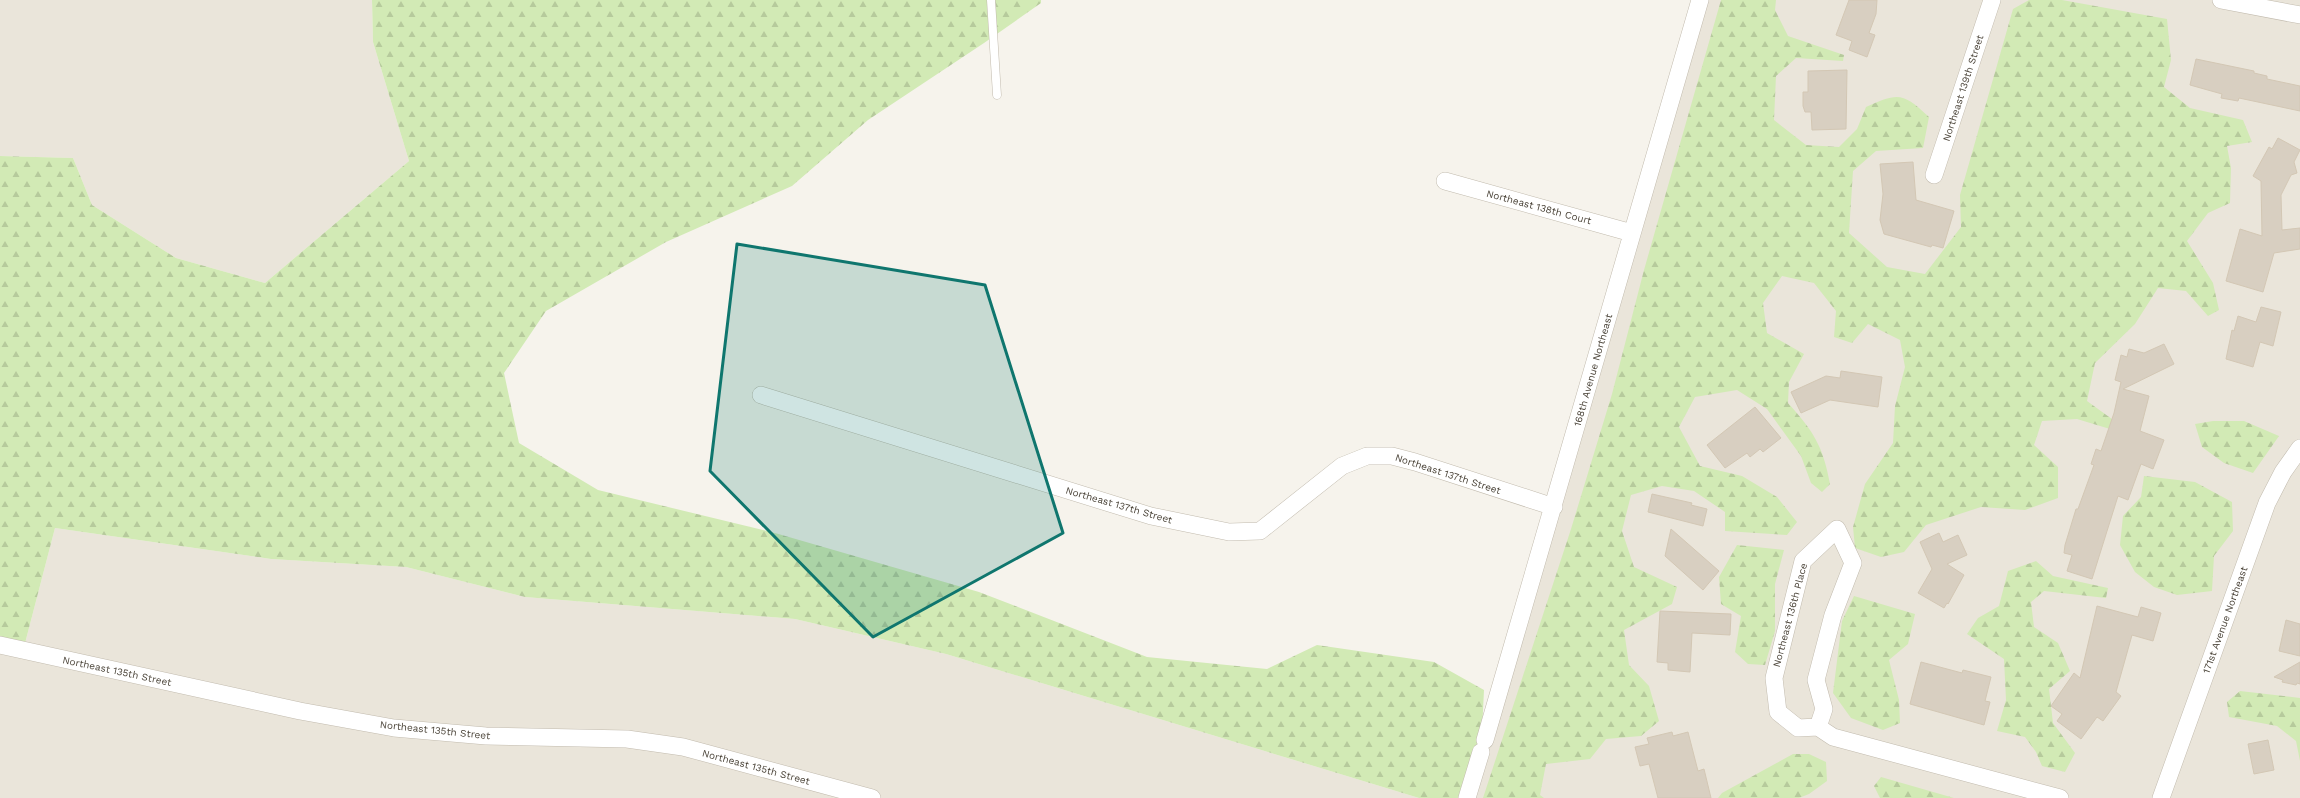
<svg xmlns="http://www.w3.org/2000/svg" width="2300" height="798" font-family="'Work Sans',sans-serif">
	<defs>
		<pattern id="forest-firs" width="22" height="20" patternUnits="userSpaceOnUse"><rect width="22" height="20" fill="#d2eab5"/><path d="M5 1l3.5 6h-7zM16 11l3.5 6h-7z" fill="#b6ca9c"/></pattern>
	</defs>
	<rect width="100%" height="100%" fill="#f6f3ec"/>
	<path fill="#eae5da" d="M0,0H372L373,42L409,161L265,283L176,258L92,205L73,158L0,156Z
		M1703,0H2300V798H1468Z
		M55,528L271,559L406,567L525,597L795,619L946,654L1419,798H0V645L23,651Z"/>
	<path fill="url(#forest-firs)" d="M372,0H1041V3L984,43L868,120L792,186L666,242L546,311L504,373L519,443L598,490L775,533L979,592L1147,657L1267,669L1317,645L1434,662L1484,690L1481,752L1467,798H1419L946,654L795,619L525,597L406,567L271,559L55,528L23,651L0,645V156L73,158L92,205L176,258L265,283L409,161L373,42Z
		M1721,0H1776L1775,10L1788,36L1844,55L1843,61L1796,58L1776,76L1774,120L1806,145L1839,147L1857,129L1866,107C1899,92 1903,93 1929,117L1923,148L1876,151L1853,171L1849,233L1887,267L1925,274L1961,227L1960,195L2013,9L2029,0H2062L2167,19L2171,60L2164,87L2190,108L2243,120L2252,142L2227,146L2231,168L2230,203L2208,213L2187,241L2213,283L2219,310L2208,316L2186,291L2158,288L2135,324L2095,363L2087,401L2116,422L2110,429L2077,419L2042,421L2034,445L2058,467V498L2025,510L1981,507L1926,525L1904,552L1881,557L1855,548L1853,527L1865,484L1893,443L1895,406L1905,367L1900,340L1868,324L1852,343L1834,337L1836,311L1814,283L1782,276L1763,303L1767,333L1804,354L1789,382L1788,403C1814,432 1823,446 1830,484L1822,492L1811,483L1801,456L1767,409L1737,390L1695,397L1679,427L1700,466L1742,476L1777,497L1797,522L1787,535L1725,531V512L1694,491L1662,486L1631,495L1622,531L1634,567L1677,587L1672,604L1624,630L1629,665L1649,686L1659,721L1641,736L1606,739L1590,759L1546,764L1540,795L1544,798H1483L1571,529L1612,394L1644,270Z
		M2213,421H2244L2279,436L2253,473L2224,463L2202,447L2195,424Z
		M2144,476L2195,482L2232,502L2233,531L2214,556L2212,591L2177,595L2154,587L2135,572L2120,545L2123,516L2141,497Z
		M1737,545L1784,550L1775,584V631L1765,665L1748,664L1735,652L1741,616L1721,604L1719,577Z
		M2036,561L2053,576L2108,588L2106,598L2044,591L2031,602L2034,627L2058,643L2070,671L2049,689L2053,723L2075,753L2065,772L2042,766L2036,752L2025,737L1997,731L2006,700L2004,659L1967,634L1978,618L1999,606L2008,571Z
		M1854,596L1915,614L1908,644L1889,660L1899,700L1900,723L1883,730L1851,718L1833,693L1842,621Z
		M2240,691L2300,698V761L2296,741L2277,726L2229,717L2227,702Z
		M1793,754H1809L1826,762L1827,781L1809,794L1799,798H1718L1722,793Z
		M1881,777L1954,798H1880L1874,786Z"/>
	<path fill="#d8cfc1" stroke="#d3c7b4" d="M1849,0H1877L1876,14L1869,33L1875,35L1867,57L1849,50L1852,41L1836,35Z
		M2196,59L2254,71V73L2267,76V79L2300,86V111L2239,98L2238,101L2221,98L2222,94L2190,85Z
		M1847,70L1846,129L1812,130L1811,112H1805L1803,106V92H1808V71Z
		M2278,138L2300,150L2294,162L2297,173L2291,175L2281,195L2282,230L2300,228V249L2274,253L2263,292L2226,281L2240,229L2262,236L2261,181L2253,176L2269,147L2272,149Z
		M1913,162L1916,200L1954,211L1943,248L1932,245L1931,247L1884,234L1880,220L1883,194L1880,164Z
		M2261,307L2281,312L2273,346L2260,342L2253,367L2226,359L2232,330L2234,331L2238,316L2256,322Z
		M2164,344L2174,364L2123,389L2149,396L2140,431L2164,440L2153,469L2141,464L2128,500L2118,496L2092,579L2067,571L2072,555L2064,553L2065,545L2076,509H2078L2094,465L2091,464L2096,449L2101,451L2114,413L2121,382L2115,380L2121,355L2127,357L2129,349L2144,353Z
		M1841,371L1882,377L1878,407L1830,400L1801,413L1791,392L1826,376L1840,378Z
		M1755,407L1781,438L1763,452L1760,449L1750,457L1747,453L1725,468L1707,445Z
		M1652,494L1692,503L1691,505L1707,509L1703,526L1648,512Z
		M1671,529L1719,571L1703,590L1665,556Z
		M1939,533L1943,542L1958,535L1967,555L1947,564L1964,575L1948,604L1947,603L1944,608L1918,593L1932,569L1920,542Z
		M2097,606L2138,617L2141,607L2161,613L2153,641L2132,635L2116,692L2121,696L2103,721L2097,717L2081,739L2057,721L2062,714L2051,706L2074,673L2080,678Z
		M1660,611L1731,614L1730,635L1692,633L1690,672L1668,670V663L1657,662Z
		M2286,620L2300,624V656L2279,651Z
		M1921,662L1962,673L1963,670L1991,677L1985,701L1990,702L1984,725L1910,704Z
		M2300,662V684L2297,683L2296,685L2282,682L2283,680L2274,677Z
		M1672,732L1673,736L1688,732L1698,771L1704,769L1711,798H1658L1649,764L1640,766L1635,747L1649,744L1647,738Z
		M2268,740L2274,770L2254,774L2248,744Z"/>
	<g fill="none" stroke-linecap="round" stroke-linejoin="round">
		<defs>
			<path id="lane" d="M991,0L997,95"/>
			<path id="street" d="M2221,0L2300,15
				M1934,175L1992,0
				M1445,181L1632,233
				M761,395L1151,516L1229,532L1260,531L1342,466L1367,456H1392L1415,462L1554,507
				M0,645L300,711L394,728L486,736L627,739L683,747L872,798
				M1818,727L1824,709L1816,680L1833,615L1853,563L1837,529L1803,561L1774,678L1778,712L1798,728L1818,727L1833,737L2060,798
				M1485,740L1700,0
				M1467,798L1481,752
				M2161,798L2267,503L2283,472L2300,448"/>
		</defs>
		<use href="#lane" stroke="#c2bbae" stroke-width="9"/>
		<use href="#street" stroke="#c2bbae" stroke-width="18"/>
		<use href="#lane" stroke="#fff" stroke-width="8"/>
		<use href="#street" stroke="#fff" stroke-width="17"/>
	</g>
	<path fill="#0f766e" fill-opacity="0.2" stroke="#0f766e" stroke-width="3" stroke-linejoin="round" d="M737,244L985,285L1063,533L873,637L710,471Z"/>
	<g text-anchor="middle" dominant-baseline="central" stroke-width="3" stroke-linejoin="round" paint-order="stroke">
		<g font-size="10" fill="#4b4439" stroke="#fff">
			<text transform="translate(1963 88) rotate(-72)">Northeast 139th Street</text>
			<text transform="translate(1539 207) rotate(15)">Northeast 138th Court</text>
			<text transform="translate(1593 370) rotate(-74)">168th Avenue Northeast</text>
			<text transform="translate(1448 474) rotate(18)">Northeast 137th Street</text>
			<text transform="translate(1119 505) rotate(16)">Northeast 137th Street</text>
			<text transform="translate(1790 615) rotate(-75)">Northeast 136th Place</text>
			<text transform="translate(2225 620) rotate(-70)">171st Avenue Northeast</text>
			<text transform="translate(117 671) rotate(12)">Northeast 135th Street</text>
			<text transform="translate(435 730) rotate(6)">Northeast 135th Street</text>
			<text transform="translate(756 767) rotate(15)">Northeast 135th Street</text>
		</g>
	</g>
</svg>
